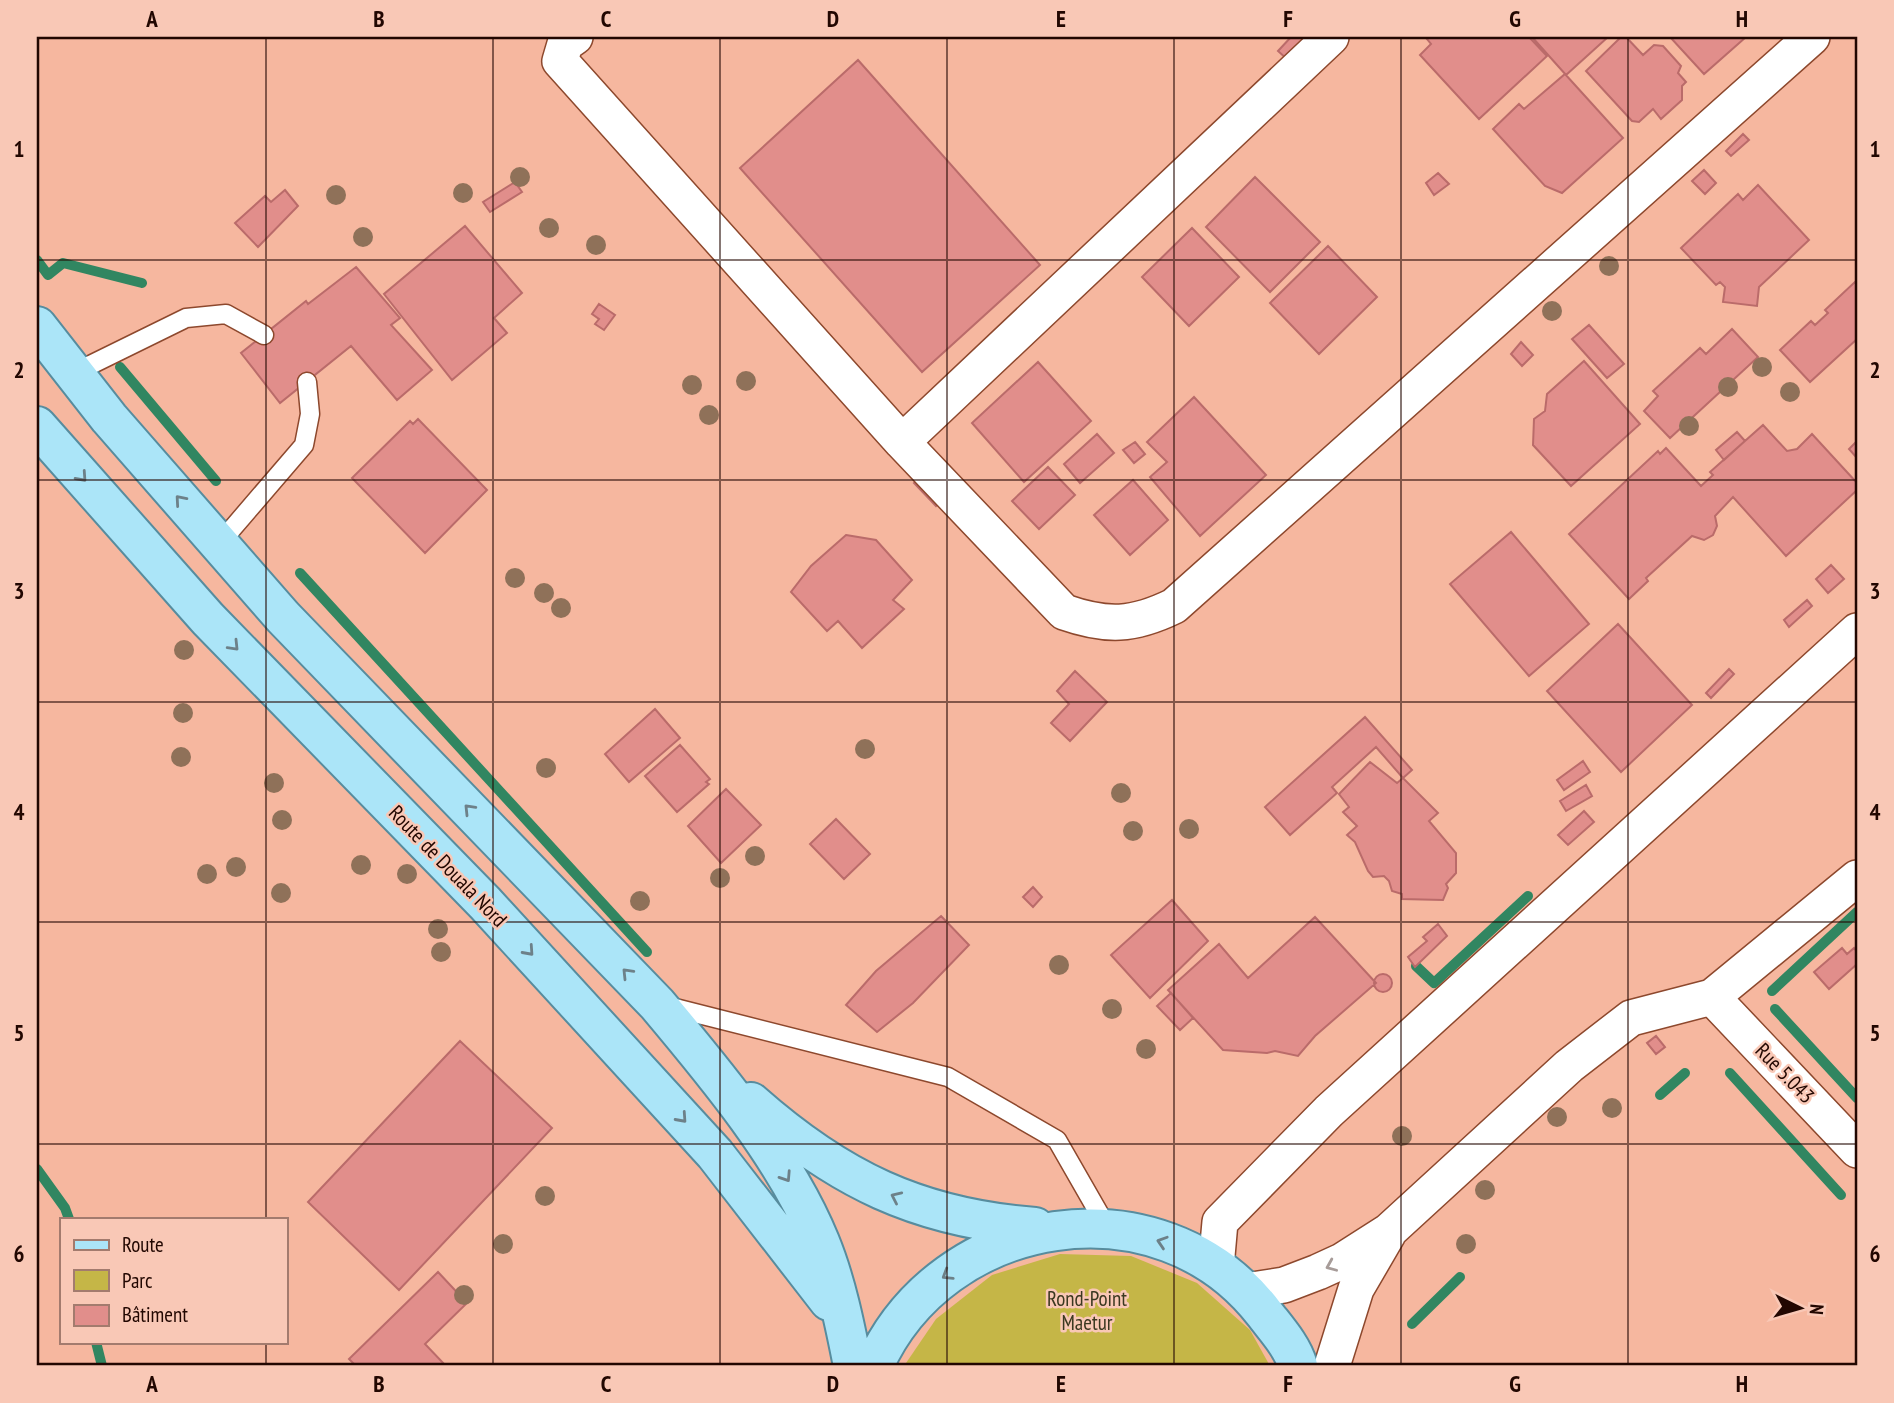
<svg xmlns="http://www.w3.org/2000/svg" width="1894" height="1403" font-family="'PT Sans Narrow',sans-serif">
	<rect width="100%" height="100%" fill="#f6b79f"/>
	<path fill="#c5b647" d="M1060,1254L1131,1256L1197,1283L1250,1330L1270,1366H904L936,1319L992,1275Z"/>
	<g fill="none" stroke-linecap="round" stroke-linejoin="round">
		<path stroke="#318661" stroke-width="10" d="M37,260L48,275L63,263L142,283
			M120,367L216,481
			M300,573L647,952
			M1416,966L1434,983L1528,896
			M1772,991L1857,912
			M1775,1009L1857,1098
			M1730,1073L1841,1195
			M1660,1095L1685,1073
			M37,1169L65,1208L69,1219
			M1412,1324L1460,1277
			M96,1342L102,1366"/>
	</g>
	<path fill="#e18e8b" stroke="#ba6b6a" stroke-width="2" d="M1291,37H1309L1288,60L1278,51Z
		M1429,37H1529L1547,56L1479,119L1420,55L1431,44L1427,39Z
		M1532,37H1608L1566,75Z
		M1621,37H1626L1643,55L1654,45L1663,46L1681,66L1678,73L1686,82L1682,86V100L1661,119L1653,109L1639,122L1632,121L1586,71Z
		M1670,37H1746L1704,74Z
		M858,60L1040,265L922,372L740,168Z
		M1565,74L1623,138L1562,193L1545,186L1493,129L1519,104L1524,109Z
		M1743,134L1749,140L1731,156L1726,151Z
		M1704,170L1716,183L1705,194L1692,181Z
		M1438,173L1449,184L1434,195L1426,183Z
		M1255,177L1320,242L1270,292L1206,227Z
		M515,182L522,192L490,212L483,202Z
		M1758,185L1809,240L1759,287L1757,306L1723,302L1725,287L1720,282L1716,285L1681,248L1738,194L1743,200Z
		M285,190L298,206L258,247L235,223L265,196L271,202Z
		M465,226L522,293L494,318L507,333L452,380L384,294Z
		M1192,228L1239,277L1189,326L1142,277Z
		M1328,246L1377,297L1319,354L1270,303Z
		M356,267L400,318L391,325L432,370L397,400L351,346L280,403L241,353L306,301L308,304Z
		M1856,281L1857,339L1810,382L1780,350L1811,321L1815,325L1828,313L1825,310Z
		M599,304L615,315L604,330L595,324L599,319L592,314Z
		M1589,325L1624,364L1607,378L1572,339Z
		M1732,329L1758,357L1670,438L1644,411L1658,396L1653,391L1700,348L1706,354Z
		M1521,342L1533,355L1522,366L1511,354Z
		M1584,361L1640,424L1571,486L1533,445L1534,419L1545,411L1547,394Z
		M1038,362L1091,421L1024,482L972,423Z
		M1194,397L1266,475L1200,536L1150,477L1167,462L1147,442Z
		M418,419L487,490L425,553L352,478L410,421L413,424Z
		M1763,425L1787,451L1797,449L1812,434L1857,483V490L1786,556L1733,497L1715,516L1717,526L1713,535L1704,540L1692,536L1646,578L1648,581L1629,599L1569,534L1658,451L1660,454L1666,448L1701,486L1713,475L1710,472Z
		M1737,432L1745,441L1724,460L1716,450Z
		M1097,434L1114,453L1080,483L1064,464Z
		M1857,441V458L1849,449Z
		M1135,442L1145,454L1134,463L1123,450Z
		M1048,467L1075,495L1039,529L1012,501Z
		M923,474L945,497L936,506L914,483Z
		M1133,480L1168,520L1130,555L1094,515Z
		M1511,532L1589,624L1529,676L1450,584Z
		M846,535L876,540L912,580L893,600L904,609L862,648L838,621L827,631L791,592L811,566Z
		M1831,565L1844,579L1828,593L1816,579Z
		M1807,600L1812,606L1789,627L1784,620Z
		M1618,624L1692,705L1621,772L1547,691Z
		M1729,669L1734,674L1711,698L1706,693Z
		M1075,671L1107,702L1070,741L1051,723L1069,704L1057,691Z
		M655,709L680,738L629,782L605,754Z
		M1365,717L1412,770L1403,778L1376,747L1332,787L1337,793L1290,835L1265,807Z
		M680,745L710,779L706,782L709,784L677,812L645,776Z
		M1583,761L1590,772L1564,790L1557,780Z
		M1370,762L1397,783L1403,778L1438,813L1429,821L1456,853V873L1446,884L1448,888L1443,900L1402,899V894L1392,891L1389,881L1384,876L1373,877L1368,871L1355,842L1347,835L1357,826L1343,812L1349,807L1339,794Z
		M1586,785L1592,796L1566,811L1560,801Z
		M726,789L761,825L721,863L688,826Z
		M1584,811L1594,822L1568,845L1558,835Z
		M836,819L870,854L844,879L810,844Z
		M1033,887L1042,897L1033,907L1023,897Z
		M1172,900L1208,941L1150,998L1111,955Z
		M941,916L969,945L913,1003L877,1032L846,1005L876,971Z
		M1315,917L1376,983L1315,1036L1298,1056L1275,1051L1267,1053L1223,1050L1168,990L1219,944L1248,978Z
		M1438,924L1447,936L1415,967L1408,957L1427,941L1423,937Z
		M1842,948L1847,954L1854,948L1857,952V964L1829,989L1814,972Z
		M1374 983a9 9 0 1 1 18 0a9 9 0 1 1-18 0Z
		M1171,993L1193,1018L1180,1030L1157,1006Z
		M1656,1036L1665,1047L1656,1054L1647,1043Z
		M460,1041L552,1128L399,1290L308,1202Z
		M438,1272L467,1303L425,1344L446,1366H356L349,1359Z"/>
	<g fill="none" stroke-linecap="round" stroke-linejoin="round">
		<defs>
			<path id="service" d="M74,373L186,318L226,314L264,335
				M219,544L304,445L310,414L307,382
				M667,1006L948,1077L1057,1140L1108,1229"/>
			<path id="minor" d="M575,37L565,44L560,61L902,442L1064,612C1107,627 1133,626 1174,606L1812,37
				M902,442L1331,37
				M1712,997L1857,1150
				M1216,1267L1220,1222L1329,1111L1857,631
				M1246,1291L1284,1285L1318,1272L1342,1261L1389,1231L1569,1066L1631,1018L1712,997L1857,878
				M1332,1366L1356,1289L1388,1234"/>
			<path id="primary" d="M37,326L109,418L283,617L657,1004C715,1073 786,1158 820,1242C836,1281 845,1325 853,1366
				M37,426L208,619L485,903L715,1154L829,1301
				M751,1102C838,1179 918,1218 1035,1227
				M874,1366C942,1213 1159,1177 1264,1313C1277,1330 1292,1346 1298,1366"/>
		</defs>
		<use href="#service" stroke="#8d482d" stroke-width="21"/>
		<use href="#minor" stroke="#8d482d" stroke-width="38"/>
		<use href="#primary" stroke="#578c9e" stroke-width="42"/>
		<use href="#service" stroke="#fff" stroke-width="18"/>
		<use href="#minor" stroke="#fff" stroke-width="35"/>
		<use href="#primary" stroke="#abe5f8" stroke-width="38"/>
	</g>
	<g fill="#8f7159">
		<circle cx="520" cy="177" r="10"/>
		<circle cx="463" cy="193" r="10"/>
		<circle cx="336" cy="195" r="10"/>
		<circle cx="549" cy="228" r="10"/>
		<circle cx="363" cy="237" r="10"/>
		<circle cx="596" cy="245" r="10"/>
		<circle cx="1609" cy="266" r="10"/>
		<circle cx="1552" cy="311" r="10"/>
		<circle cx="1762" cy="367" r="10"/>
		<circle cx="746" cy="381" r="10"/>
		<circle cx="692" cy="385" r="10"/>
		<circle cx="1728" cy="387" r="10"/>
		<circle cx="1790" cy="392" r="10"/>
		<circle cx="709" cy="415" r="10"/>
		<circle cx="1689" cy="426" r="10"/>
		<circle cx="515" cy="578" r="10"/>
		<circle cx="544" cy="593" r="10"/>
		<circle cx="561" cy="608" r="10"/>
		<circle cx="184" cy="650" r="10"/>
		<circle cx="183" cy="713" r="10"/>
		<circle cx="865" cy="749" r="10"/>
		<circle cx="181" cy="757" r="10"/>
		<circle cx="546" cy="768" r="10"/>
		<circle cx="274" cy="783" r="10"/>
		<circle cx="1121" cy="793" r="10"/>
		<circle cx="282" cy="820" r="10"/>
		<circle cx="1189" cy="829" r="10"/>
		<circle cx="1133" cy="831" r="10"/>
		<circle cx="755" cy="856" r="10"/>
		<circle cx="361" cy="865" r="10"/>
		<circle cx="236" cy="867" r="10"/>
		<circle cx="207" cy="874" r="10"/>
		<circle cx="407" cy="874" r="10"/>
		<circle cx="720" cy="878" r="10"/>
		<circle cx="281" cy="893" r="10"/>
		<circle cx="640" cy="901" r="10"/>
		<circle cx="438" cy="929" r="10"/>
		<circle cx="441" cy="952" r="10"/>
		<circle cx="1059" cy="965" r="10"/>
		<circle cx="1112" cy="1009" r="10"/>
		<circle cx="1146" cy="1049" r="10"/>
		<circle cx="1612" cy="1108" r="10"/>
		<circle cx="1557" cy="1117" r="10"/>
		<circle cx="1402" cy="1136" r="10"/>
		<circle cx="1485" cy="1190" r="10"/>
		<circle cx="545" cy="1196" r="10"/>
		<circle cx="503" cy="1244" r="10"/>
		<circle cx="1466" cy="1244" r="10"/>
		<circle cx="464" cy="1295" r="10"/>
	</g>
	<defs><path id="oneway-chevron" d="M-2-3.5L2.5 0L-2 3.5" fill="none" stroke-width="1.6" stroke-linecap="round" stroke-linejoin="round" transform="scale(1.75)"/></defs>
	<g stroke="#6d8189">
		<use href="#oneway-chevron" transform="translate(82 477) rotate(48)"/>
		<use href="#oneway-chevron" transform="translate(180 500) rotate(-131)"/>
		<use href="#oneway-chevron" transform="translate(234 646) rotate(46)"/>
		<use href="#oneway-chevron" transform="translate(469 809) rotate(-134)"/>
		<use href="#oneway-chevron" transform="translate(529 951) rotate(48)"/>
		<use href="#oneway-chevron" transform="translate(627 973) rotate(-134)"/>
		<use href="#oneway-chevron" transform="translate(682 1118) rotate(48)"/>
		<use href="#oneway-chevron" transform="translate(786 1177) rotate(57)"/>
		<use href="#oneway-chevron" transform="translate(896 1197) rotate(-155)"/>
		<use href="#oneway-chevron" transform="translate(1162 1242) rotate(-162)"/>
		<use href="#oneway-chevron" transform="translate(947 1275) rotate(148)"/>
	</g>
	<use stroke="#a79c99" href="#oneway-chevron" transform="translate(1331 1266) rotate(157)"/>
	<path fill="none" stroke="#220701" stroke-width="2" stroke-opacity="0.55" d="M266,37V1219M493,37V1366M720,37V1366M947,37V1366M1174,37V1366M1401,37V1366M1628,37V1366M37,260H1857M37,480H1857M37,702H1857M37,922H1857M37,1144H1857M266,1342V1366"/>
	<g text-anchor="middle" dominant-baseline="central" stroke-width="5" stroke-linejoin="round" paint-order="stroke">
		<g font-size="21" fill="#220701" stroke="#f9c8b6">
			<text transform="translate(448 866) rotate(46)">Route de Douala Nord</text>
			<text transform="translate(1785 1073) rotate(46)">Rue 5.043</text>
		</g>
		<g font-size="21" fill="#3b3820" stroke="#f9c8b6">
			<text x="1087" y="1298">Rond-Point<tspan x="1087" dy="24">Maetur</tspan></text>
		</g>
	</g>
	<rect width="1894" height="1403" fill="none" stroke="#f9c8b6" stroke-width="77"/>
	<rect x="60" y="1218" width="228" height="126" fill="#f9c8b6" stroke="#a37b6e" stroke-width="2"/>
	<rect x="74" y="1240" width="35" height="10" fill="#abe5f8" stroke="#a37b6e" stroke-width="2"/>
	<text x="122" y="1252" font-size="21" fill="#220701">Route</text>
	<rect x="74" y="1270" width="35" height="21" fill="#c5b647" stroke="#a37b6e" stroke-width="2"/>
	<text x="122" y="1288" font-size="21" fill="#220701">Parc</text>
	<rect x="74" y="1305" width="35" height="21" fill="#e18e8b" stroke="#a37b6e" stroke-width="2"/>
	<text x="122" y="1322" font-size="21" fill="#220701">Bâtiment</text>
	<g transform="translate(1800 1308) rotate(95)" stroke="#f9c8b6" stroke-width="5" paint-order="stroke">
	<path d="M0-5L12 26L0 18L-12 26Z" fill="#220701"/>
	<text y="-10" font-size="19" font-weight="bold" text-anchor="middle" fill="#220701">N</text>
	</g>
	<rect x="38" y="38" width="1818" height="1326" fill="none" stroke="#220701" stroke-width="2.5"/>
	<g font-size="23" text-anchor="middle" font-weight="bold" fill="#220701">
		<text x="152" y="27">A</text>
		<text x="379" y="27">B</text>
		<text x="606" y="27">C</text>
		<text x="833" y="27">D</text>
		<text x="1061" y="27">E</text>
		<text x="1288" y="27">F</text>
		<text x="1515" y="27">G</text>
		<text x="1742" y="27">H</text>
		<text x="19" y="157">1</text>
		<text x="1875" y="157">1</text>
		<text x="19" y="378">2</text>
		<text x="1875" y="378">2</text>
		<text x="19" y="599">3</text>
		<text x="1875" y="599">3</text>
		<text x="19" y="820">4</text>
		<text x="1875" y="820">4</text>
		<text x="19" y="1041">5</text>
		<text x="1875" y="1041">5</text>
		<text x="19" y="1262">6</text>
		<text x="1875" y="1262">6</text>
		<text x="152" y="1392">A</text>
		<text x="379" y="1392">B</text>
		<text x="606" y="1392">C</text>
		<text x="833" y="1392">D</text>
		<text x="1061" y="1392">E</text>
		<text x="1288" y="1392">F</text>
		<text x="1515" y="1392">G</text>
		<text x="1742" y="1392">H</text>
	</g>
</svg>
